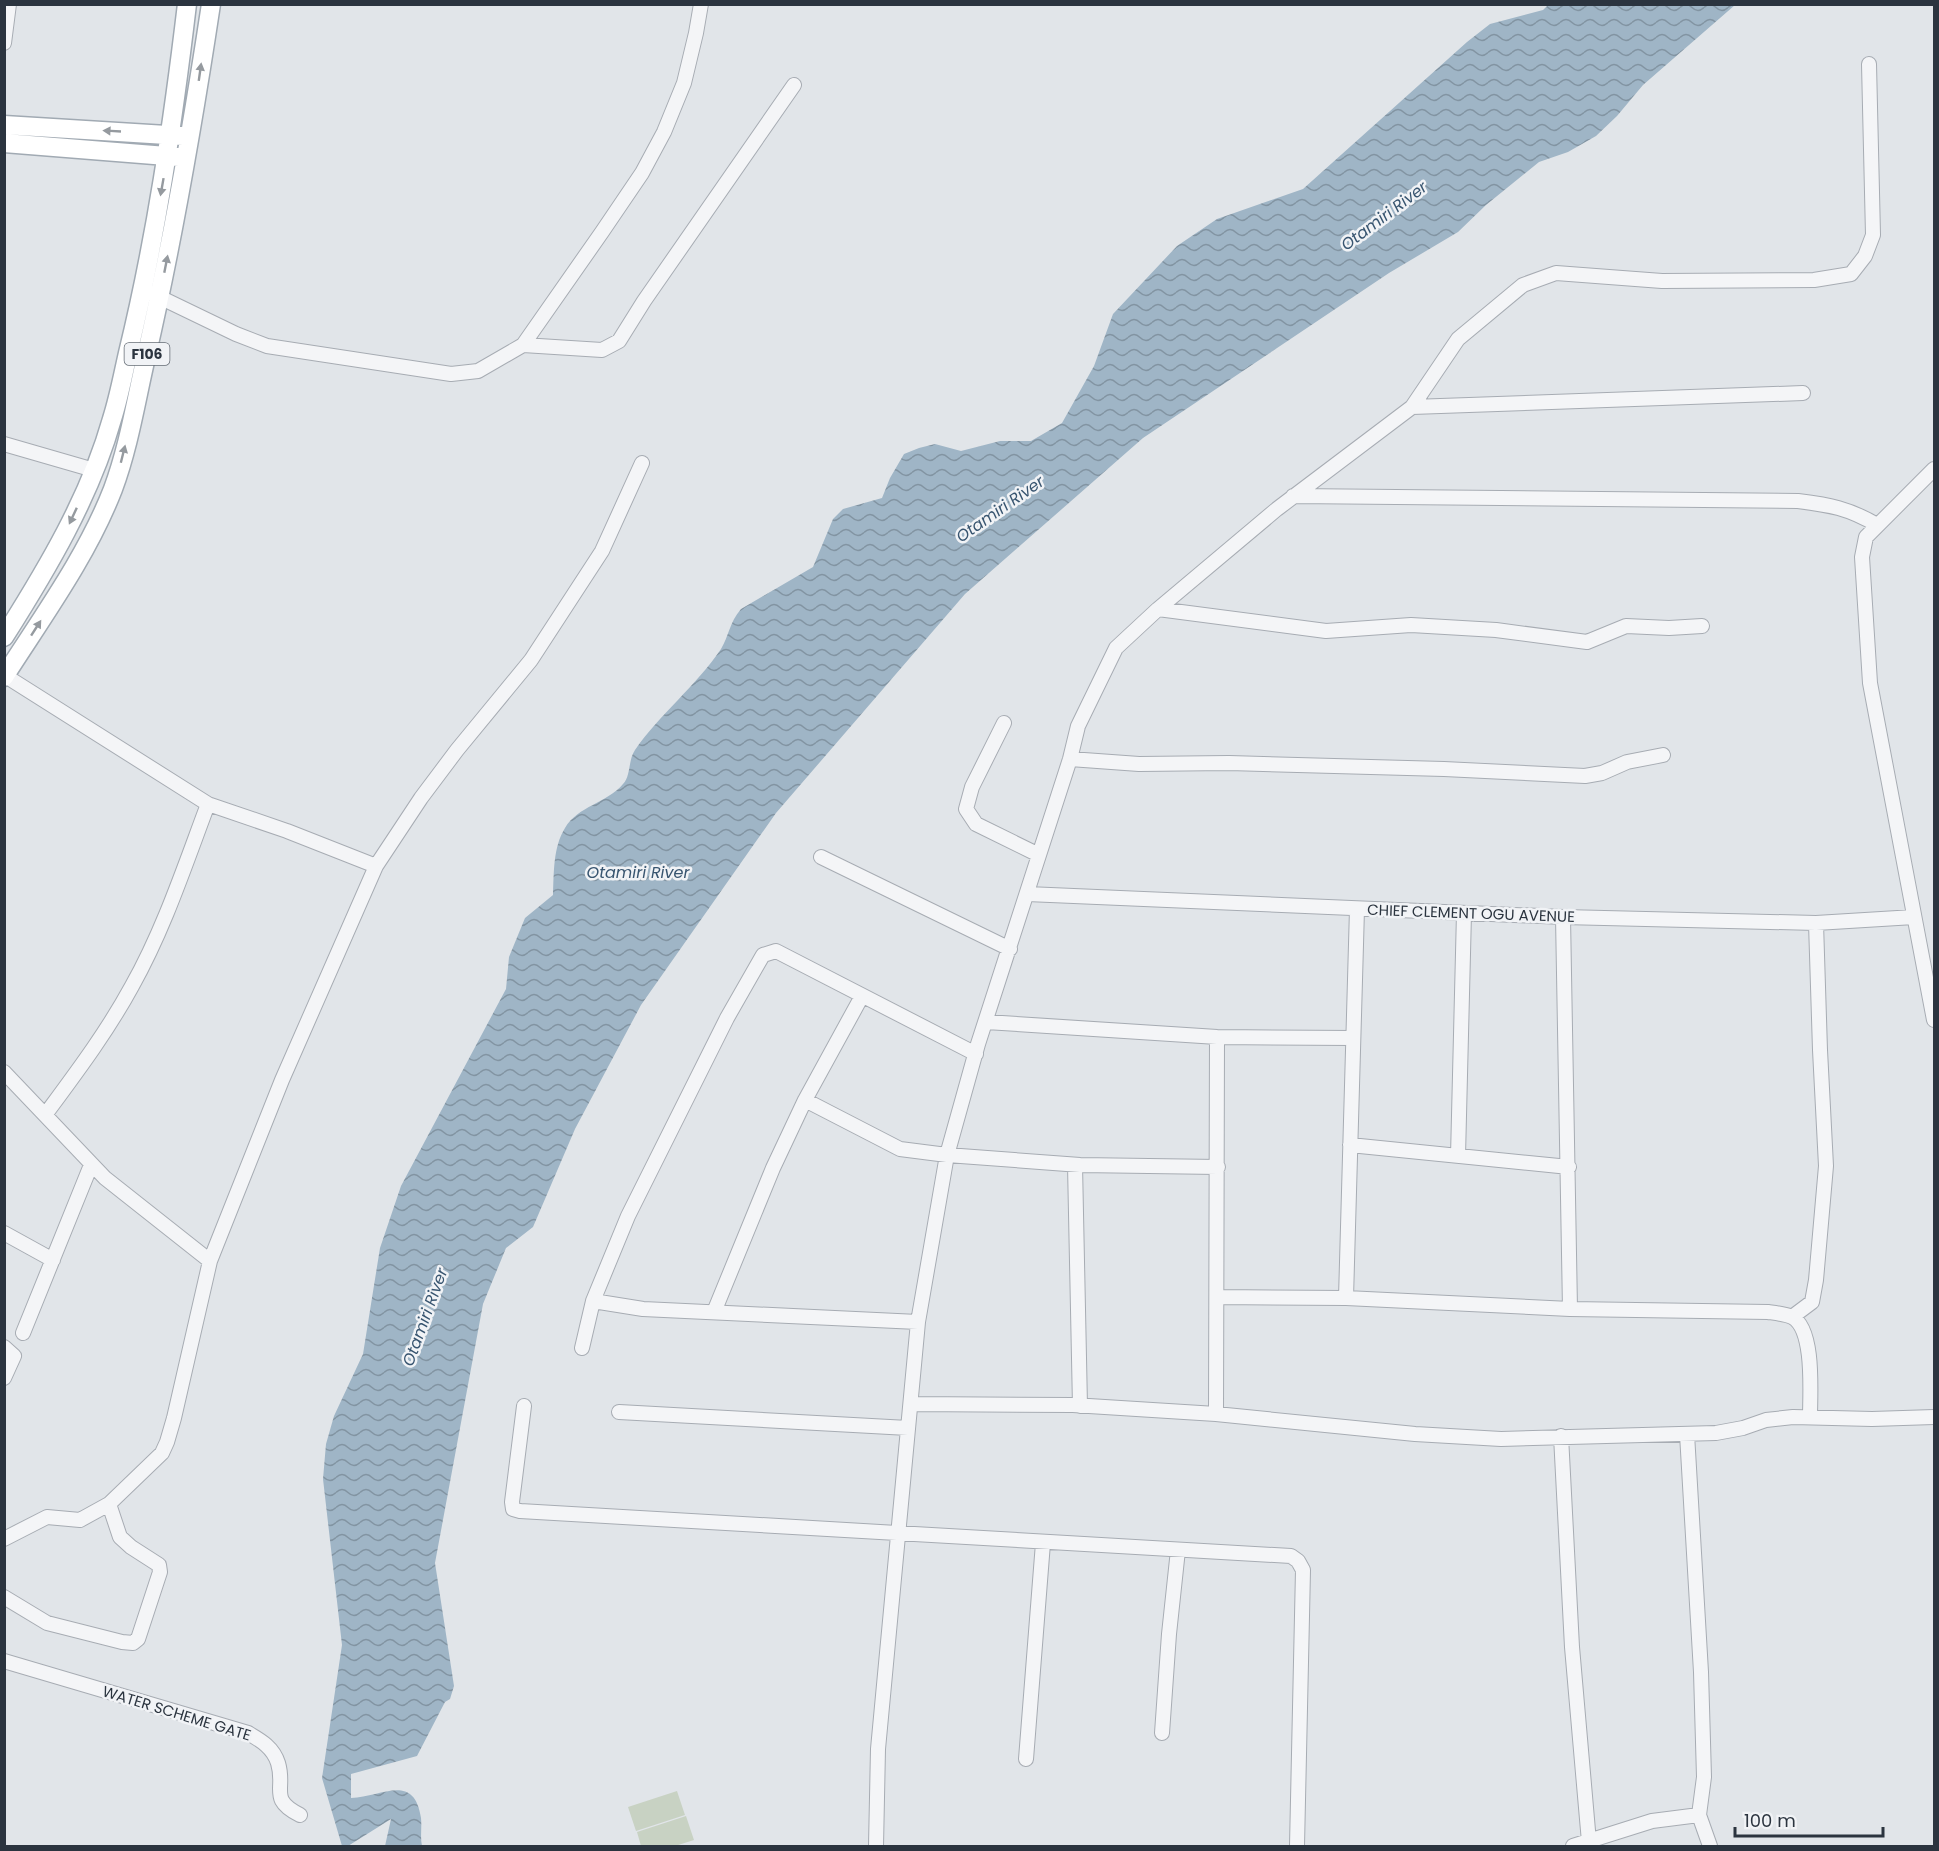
<svg xmlns="http://www.w3.org/2000/svg" width="1939" height="1851" font-family="Poppins,sans-serif">
	<defs>
		<pattern id="water-waves" width="16" height="10" patternUnits="userSpaceOnUse" patternTransform="scale(1.5)"><rect width="16" height="10" fill="#9fb5c6"/><path d="M0 5q4-4 8 0t8 0" fill="none" stroke="#8294a2"/></pattern>
	</defs>
	<rect width="100%" height="100%" fill="#e1e5e9"/>
	<path fill="#c8d2c3" d="M677,1791L685,1815L636,1831L628,1807Z
		M686,1816L694,1840L675,1846H641L637,1832Z"/>
	<path fill="url(#water-waves)" d="M1548,5H1735L1643,85L1617,116L1596,136L1568,152L1539,162L1486,205L1458,232L1389,273L1143,438L965,594L776,813L641,1005L575,1129L533,1227L506,1248L483,1304L435,1563L454,1686L450,1699L445,1702L417,1756L351,1774V1798C382,1797 414,1772 421,1818C422,1828 420,1837 422,1846H385L391,1819L348,1846H342L322,1778L342,1645L323,1479L326,1444L334,1416L363,1354L380,1248L401,1186L506,989L509,957L525,918L553,895C554,873 553,847 565,828C578,806 607,803 623,784C631,776 628,760 635,750C660,714 696,686 721,649C729,636 729,623 741,609L813,567L833,519L843,509L882,498L890,478L904,454L919,448L935,444L961,451L1000,441H1031L1062,423L1094,366L1113,314L1177,246L1217,219L1303,189L1467,42L1490,24L1543,10Z"/>
	<g fill="none" stroke-linecap="round" stroke-linejoin="round">
		<defs>
			<path id="minor" d="M4,43L9,4
				M151,293L236,334L267,346L451,374L478,371L523,345L602,232L642,173L664,132L684,83L696,33L701,4
				M523,345L602,350L619,341L644,301L794,85
				M1412,407L1803,393
				M4,444L94,470
				M1934,469L1866,537L1862,557L1870,683L1934,1020
				M1293,496L1798,501C1830,505 1848,508 1877,525
				M1158,609L1326,631L1411,625L1496,630L1587,642L1626,626L1669,628L1702,626
				M4,675L208,804C185,865 164,929 132,986C107,1032 76,1073 45,1115
				M1004,723L972,787L966,809L976,824L1039,855
				M1070,759L1139,764L1229,763L1444,769L1585,776L1602,773L1627,762L1663,755
				M208,804L287,831L376,866
				M821,857L1010,949
				M1027,894L1563,917L1816,923L1914,917
				M1563,917L1570,1309
				M986,1022L1217,1037L1353,1038
				M4,1072L105,1178L210,1261
				M805,1100L900,1149L947,1155L1080,1165L1218,1167
				M1350,1145L1569,1167
				M1458,1156L1464,913
				M1075,1165L1080,1406
				M4,1233L53,1260
				M1217,1297L1346,1298L1570,1309L1768,1312C1775,1313 1785,1314 1792,1317C1815,1329 1810,1394 1810,1417
				M1346,1298L1357,909
				M593,1301L643,1309L918,1322
				M714,1312L773,1168L805,1100L862,996
				M1792,1317L1812,1302L1816,1280L1826,1166L1820,1050L1816,923
				M23,1333L91,1165
				M4,1347L14,1356L4,1378
				M582,1348L593,1301L628,1216L727,1018L763,955L776,951L976,1054
				M911,1404L1073,1405L1216,1414L1415,1434L1501,1439L1716,1433L1743,1428L1766,1420L1793,1417L1872,1419L1934,1417
				M524,1406L512,1502L513,1509L520,1511L1291,1556L1298,1561L1303,1570L1297,1846
				M619,1412L908,1428
				M1216,1414L1217,1037
				M1687,1434L1701,1672L1704,1777L1699,1815L1710,1846
				M1561,1436L1572,1647L1589,1842
				M4,1539L47,1517L80,1520L109,1504L162,1453L167,1442L174,1418L210,1261L282,1080L376,866L421,798L457,750L531,660L602,551L642,463
				M4,1597L47,1623L122,1642L133,1643L138,1639L160,1572L159,1565L131,1547L120,1537L109,1504
				M4,1661L248,1733C260,1740 273,1747 278,1763C286,1789 268,1799 300,1815
				M1162,1733L1169,1634L1178,1550
				M1026,1759L1043,1543
				M876,1846L878,1749L918,1322L947,1155L978,1044L1070,759L1078,726L1116,648L1158,609L1277,509L1412,407L1458,339L1523,285L1556,273L1662,281L1814,280L1851,274L1865,256L1873,235L1869,64
				M1573,1846L1652,1821L1699,1815"/>
			<path id="major" d="M4,125L183,136
				M4,143L179,157
				M4,637C47,569 90,497 112,419C119,397 123,375 128,353C156,238 173,122 187,4
				M4,677C43,616 87,556 113,489C129,446 136,400 146,357C173,240 193,123 211,4"/>
		</defs>
		<use href="#minor" stroke="#a7acb3" stroke-width="16"/>
		<use href="#major" stroke="#a1aab3" stroke-width="21"/>
		<use href="#minor" stroke="#f4f5f7" stroke-width="14"/>
		<use href="#major" stroke="#fff" stroke-width="18"/>
	</g>
	<defs><path id="oneway-solid" d="M-6-.8H1V-3.2L6.5 0L1 3.2V.8H-6Z" transform="scale(1.5)"/></defs>
	<g fill="#959a9f">
		<use href="#oneway-solid" transform="translate(200 72) rotate(-82)"/>
		<use href="#oneway-solid" transform="translate(112 131) rotate(-177)"/>
		<use href="#oneway-solid" transform="translate(162 187) rotate(100)"/>
		<use href="#oneway-solid" transform="translate(166 264) rotate(-79)"/>
		<use href="#oneway-solid" transform="translate(123 454) rotate(-76)"/>
		<use href="#oneway-solid" transform="translate(73 516) rotate(115)"/>
		<use href="#oneway-solid" transform="translate(36 628) rotate(-57)"/>
	</g>
	<g text-anchor="middle" dominant-baseline="central" stroke-width="5" stroke-linejoin="round" paint-order="stroke">
		<rect fill="#f1f3f6" stroke="#666d76" stroke-width="1.5" x="124.5" y="343" width="45" height="22" rx="4.5"/>
		<g font-size="14" font-weight="bold" fill="#2b343f">
			<text x="147" y="354">F106</text>
		</g>
		<g font-size="15" fill="#2b343f" stroke="#f1f3f6">
			<text transform="translate(1471 913) rotate(2)">CHIEF CLEMENT OGU AVENUE</text>
			<text transform="translate(177 1713) rotate(17)">WATER SCHEME GATE</text>
		</g>
		<g font-size="16" font-style="italic" fill="#385570" stroke="#f1f3f6">
			<text transform="translate(1384 216) rotate(-37)">Otamiri River</text>
			<text transform="translate(1000 509) rotate(-35)">Otamiri River</text>
			<text x="638" y="872">Otamiri River</text>
			<text transform="translate(425 1317) rotate(-70)">Otamiri River</text>
		</g>
	</g>
	<rect width="1939" height="1851" fill="none" stroke="#2b343f" stroke-width="12"/>
	<path d="M1735 1827v9h148v-9" fill="none" stroke="#2b343f" stroke-width="3"/>
	<text x="1744" y="1827" font-size="18" fill="#2b343f" stroke="#f1f3f6" stroke-width="4.5" paint-order="stroke">100 m</text>
</svg>
